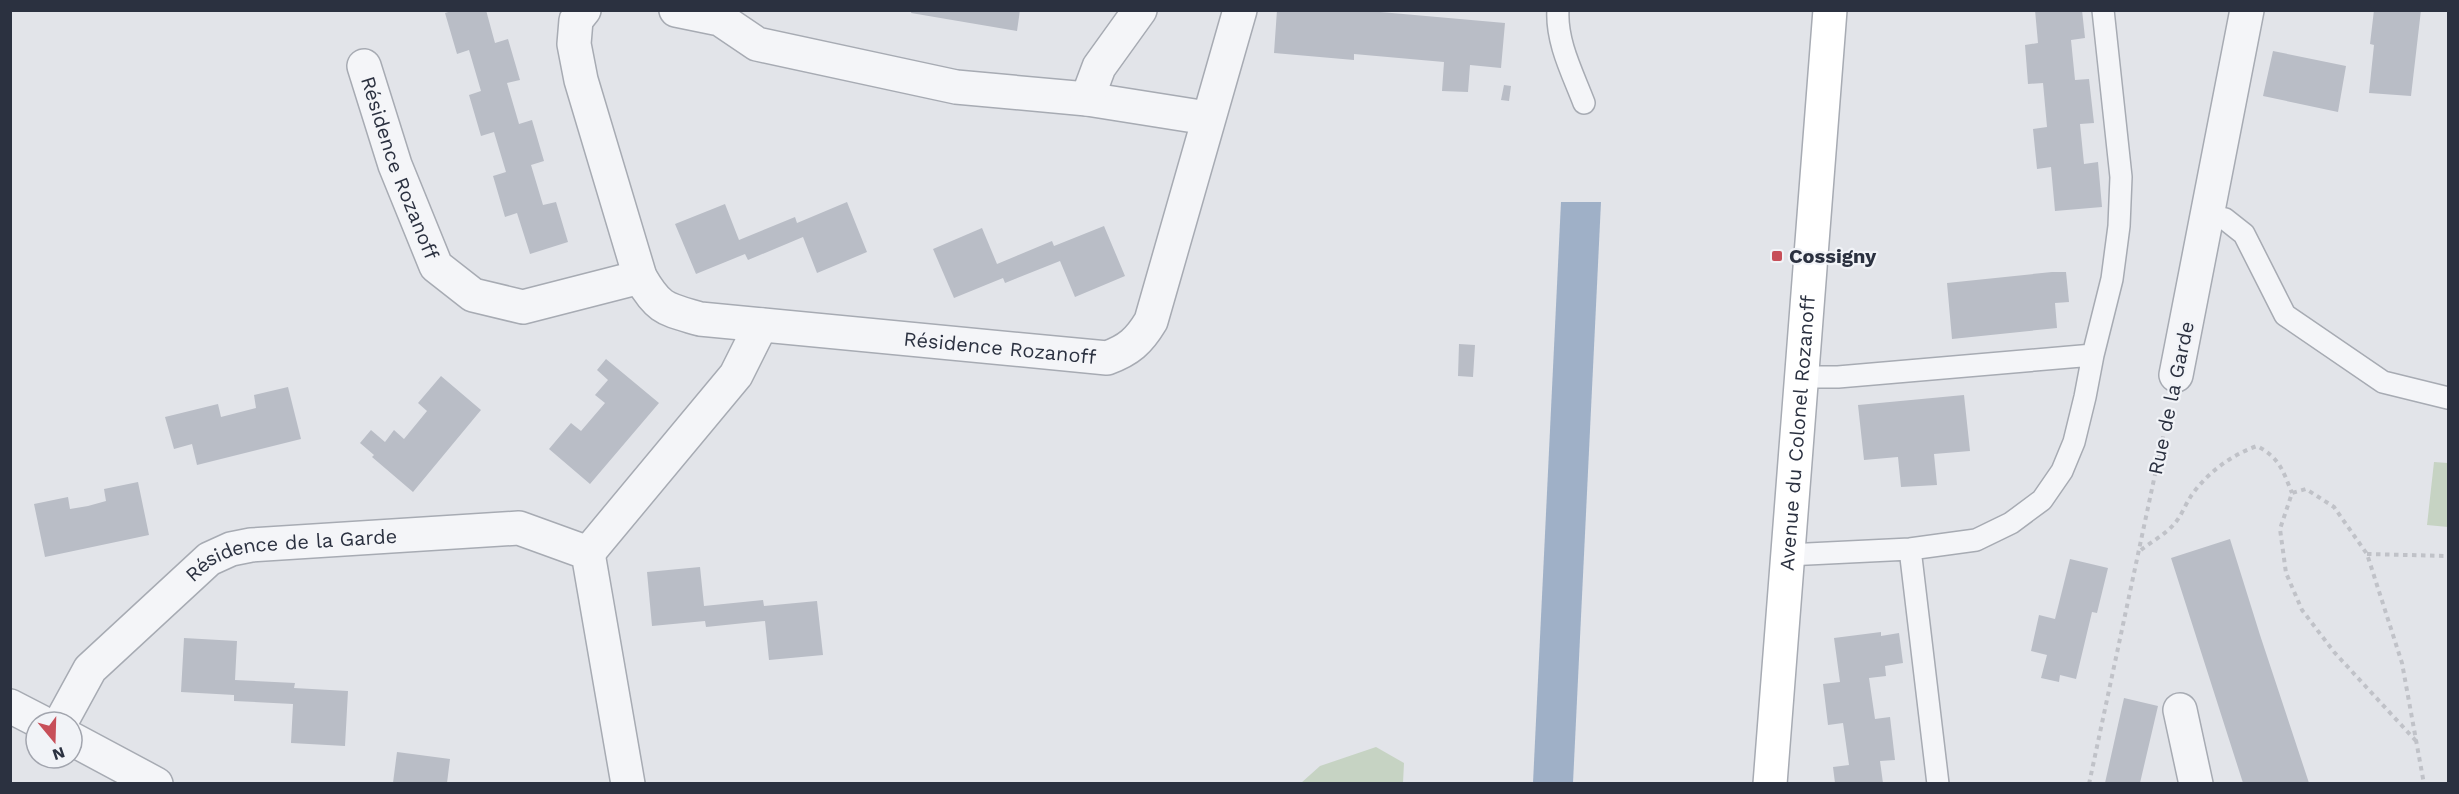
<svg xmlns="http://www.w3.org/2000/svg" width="2459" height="794" font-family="'Work Sans',sans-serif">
	<rect width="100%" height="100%" fill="#e2e4e9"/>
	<path fill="#c6d3c3" d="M2434,462L2448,463V527L2427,525Z
		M1376,747L1404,763L1403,783H1301L1320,766Z"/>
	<path fill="#9fb0c7" d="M1561,202H1601L1573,783H1533Z"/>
	<path fill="#b9bdc6" d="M455,10H486L495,43L508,39L520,80L507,83L519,124L532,120L544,161L531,165L543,205L556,202L568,242L530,254L517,213L505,217L493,176L506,172L494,132L481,136L469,95L481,91L469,50L457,54L445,13Z
		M912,10H1020L1017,31L911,13Z
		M1277,10H1358L1505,23L1501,68L1470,65L1468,92L1442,91L1444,62L1354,54V60L1274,53Z
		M2035,10H2082L2085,38L2071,40L2075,80L2089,79L2094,123L2080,124L2084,164L2098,162L2102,207L2055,211L2051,167L2037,169L2033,129L2047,127L2043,83L2028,84L2025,45L2038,43Z
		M2374,10H2421L2411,96L2369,93L2374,45L2370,44Z
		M2273,51L2346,66L2338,112L2263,96Z
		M1504,85L1511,86L1509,101L1501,100Z
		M847,202L867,252L817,273L803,237L748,260L745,254L696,274L675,224L725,204L739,240L795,217L797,223Z
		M1104,226L1125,276L1075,297L1060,261L1005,283L1003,278L954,298L933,249L982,228L997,264L1052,241L1054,246Z
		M2052,272H2066L2069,302L2055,303L2057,328L1952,339L1947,283Z
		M1459,344L1475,345L1473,377L1458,376Z
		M606,359L659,403L590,484L549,449L571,423L581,431L605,403L595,395L608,380L597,370Z
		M441,376L481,410L413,492L372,457L374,455L360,443L371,430L385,442L394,430L404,439L427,411L418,403Z
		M288,387L301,439L197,465L192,444L174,449L165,417L218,404L221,417L256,408L254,395Z
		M1964,395L1970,451L1934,454L1937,485L1901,487L1898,457L1864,460L1858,405Z
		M138,482L149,535L45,557L34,504L68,497L70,509L88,506L106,501L104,489Z
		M2230,539L2260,635L2309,783H2243L2171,558Z
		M2070,559L2108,568L2097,613L2092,612L2076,679L2060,675L2059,682L2041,678L2047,655L2031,651L2039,615L2055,619Z
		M700,567L704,606L763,600L764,606L817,601L823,655L769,660L765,621L706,627L705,621L652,626L647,572Z
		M1881,632V636L1899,633L1903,663L1885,666L1886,676L1869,678L1875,719L1890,717L1895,760L1880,761L1883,783H1835L1833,767L1849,765L1843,723L1828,725L1823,684L1840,682L1834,638Z
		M184,638L237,641L235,680L295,683L294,688L348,691L345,746L291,743L293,704L234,701V695L181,692Z
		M2124,698L2158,706L2140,783H2105Z
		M397,752L450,759L447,783H393Z"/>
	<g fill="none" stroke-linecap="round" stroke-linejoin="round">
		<defs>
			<path id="lane" d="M1558,10C1556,42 1573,74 1584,103
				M2208,215L2225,219L2244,234L2285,315L2383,382L2448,398
				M1801,377H1838L2093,355
				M1910,549L1938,784
				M1787,555L1910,549L1976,540L2011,523L2042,500L2062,471L2074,442L2085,397L2093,355L2112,279L2119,226L2121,177L2103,10"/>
			<g id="street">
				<path id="s1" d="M584,10L576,20L574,44L581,80L640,277C659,310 666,309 700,319L1107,358C1129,350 1139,341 1151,321L1240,10"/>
				<path d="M676,10L720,19L757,44L956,87L1087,99L1207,118"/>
				<path id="s2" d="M364,66L395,165L436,266L473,295L523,307L640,277"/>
				<path d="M1087,99L1099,67L1140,10"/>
				<path d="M2176,375L2247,10"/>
				<path d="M588,553L736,375L761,325"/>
				<path d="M10,706L41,722"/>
				<path d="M2180,710L2196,784"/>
				<path id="s3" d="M61,722L90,669L209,559L231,549L251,545L519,528L588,553L628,784"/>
				<path d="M72,739L156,784"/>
			</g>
			<g id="secondary">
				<path id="s4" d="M1770,784L1830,10"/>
			</g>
		</defs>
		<use href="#lane" stroke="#a7abb3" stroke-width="24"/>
		<use href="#street" stroke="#a7abb3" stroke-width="36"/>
		<use href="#secondary" stroke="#a7abb3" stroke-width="36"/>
		<path stroke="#c0c2c8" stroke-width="4" stroke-dasharray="4.5 4.5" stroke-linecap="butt" d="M2141,550C2151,542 2166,534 2174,524C2181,517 2185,505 2191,496C2207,473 2231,455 2257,446C2280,458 2283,471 2292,493
			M2367,554L2448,556
			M2416,741L2334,652L2302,610L2286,573L2280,529L2292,493L2306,489L2334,507L2367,554L2402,663L2424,784
			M2089,784L2169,409"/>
		<use href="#lane" stroke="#f4f5f8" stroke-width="21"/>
		<use href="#street" stroke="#f4f5f8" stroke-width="33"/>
		<use href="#secondary" stroke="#fff" stroke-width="33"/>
	</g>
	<rect fill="#c74f59" stroke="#f1f3f7" stroke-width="2" x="1771" y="250" width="12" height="12" rx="3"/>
	<g text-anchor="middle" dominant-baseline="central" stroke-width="4.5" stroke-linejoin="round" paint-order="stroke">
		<g font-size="20" fill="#2b3140" stroke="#f1f3f7">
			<text stroke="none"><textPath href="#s2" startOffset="108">Résidence Rozanoff</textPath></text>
			<text stroke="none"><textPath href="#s1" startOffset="657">Résidence Rozanoff</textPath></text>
			<text transform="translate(2171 398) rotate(-78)">Rue de la Garde</text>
			<text stroke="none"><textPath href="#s4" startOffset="352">Avenue du Colonel Rozanoff</textPath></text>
			<text stroke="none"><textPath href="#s3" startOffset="304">Résidence de la Garde</textPath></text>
		</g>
		<g font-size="20" font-weight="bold" fill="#2b3140" stroke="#f1f3f7" text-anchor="start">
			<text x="1789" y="256">Cossigny</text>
		</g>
	</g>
	<rect width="2459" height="794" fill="none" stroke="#2b3140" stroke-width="24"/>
	<g transform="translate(54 740) rotate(161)"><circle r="28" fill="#f1f3f7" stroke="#a2a5ae" stroke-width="1.5"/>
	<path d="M0-4.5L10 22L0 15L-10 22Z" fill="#c74f59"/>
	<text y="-9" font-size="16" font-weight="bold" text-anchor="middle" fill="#2b3140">N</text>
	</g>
</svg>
